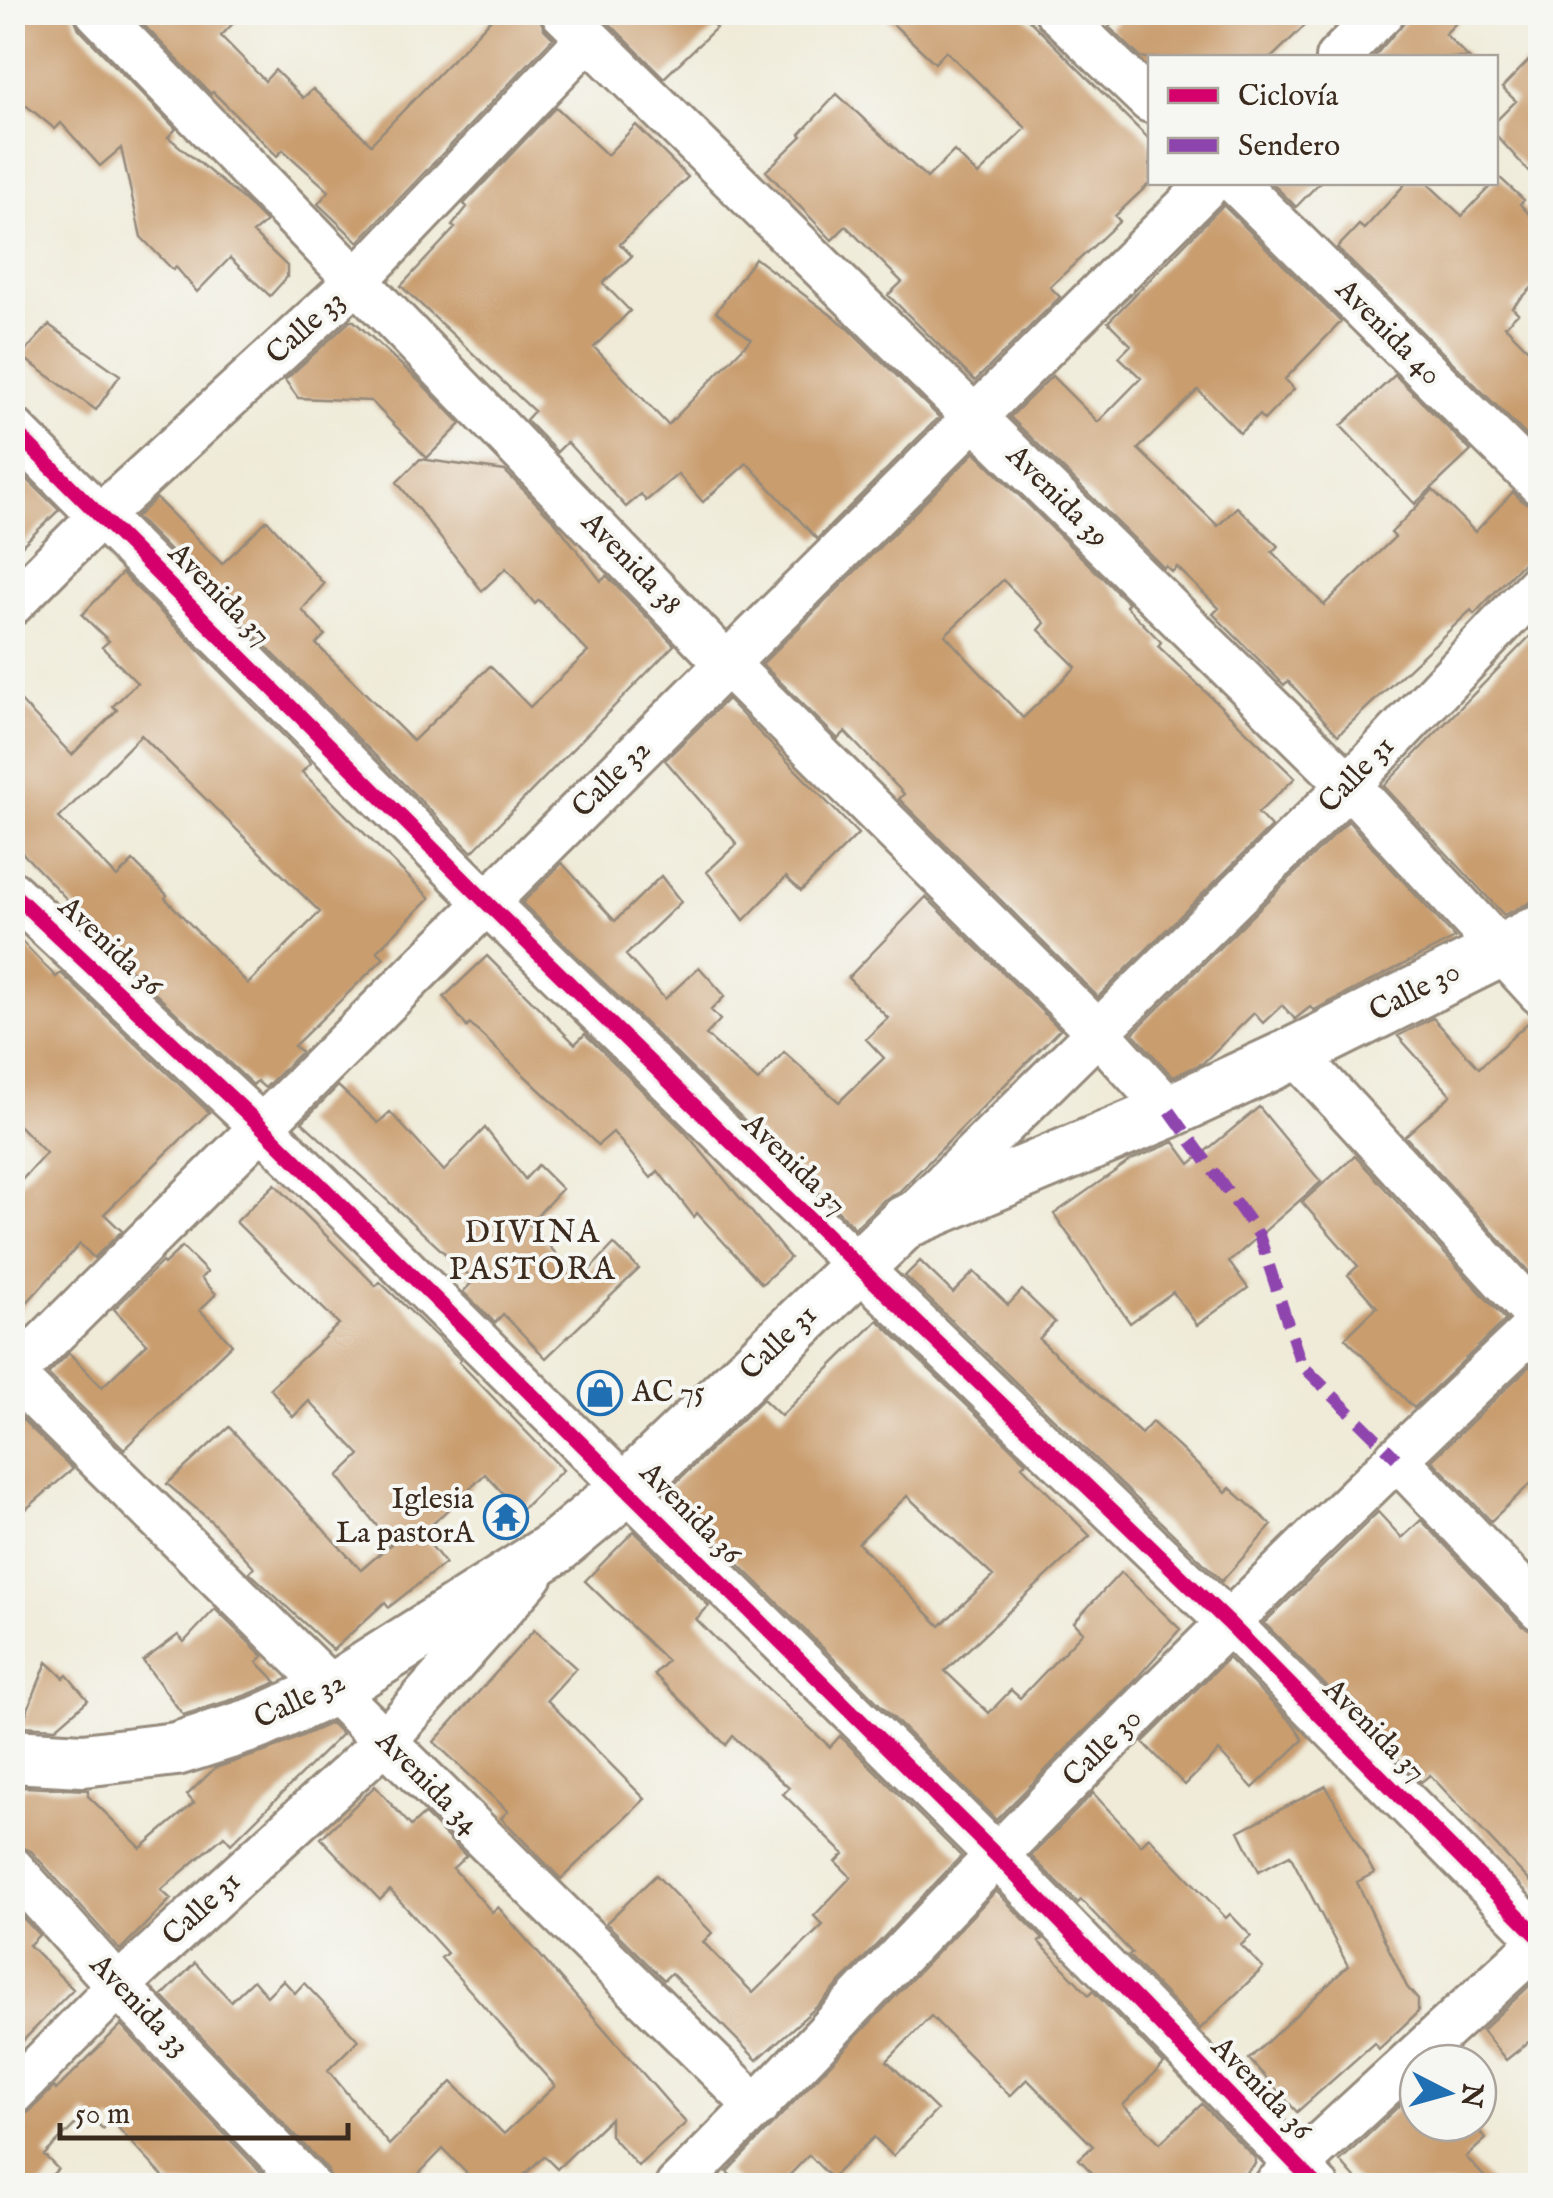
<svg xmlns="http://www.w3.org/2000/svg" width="1553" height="2198" font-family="'IM FELL English',serif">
	<rect width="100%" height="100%" fill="#f6f6f2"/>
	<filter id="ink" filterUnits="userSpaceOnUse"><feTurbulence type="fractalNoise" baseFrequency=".01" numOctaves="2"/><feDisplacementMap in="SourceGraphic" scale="20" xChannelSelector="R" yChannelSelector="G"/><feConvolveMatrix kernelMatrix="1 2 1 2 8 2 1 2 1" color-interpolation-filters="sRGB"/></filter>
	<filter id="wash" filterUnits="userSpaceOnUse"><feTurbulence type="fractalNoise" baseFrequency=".0048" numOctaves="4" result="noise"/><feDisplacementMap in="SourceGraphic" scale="40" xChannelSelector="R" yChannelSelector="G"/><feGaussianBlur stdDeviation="2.25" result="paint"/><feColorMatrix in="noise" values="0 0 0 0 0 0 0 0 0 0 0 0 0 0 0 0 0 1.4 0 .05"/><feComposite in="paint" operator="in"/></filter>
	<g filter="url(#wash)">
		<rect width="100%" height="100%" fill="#efebd8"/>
		<g id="blocks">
			<path fill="#c99d6e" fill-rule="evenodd" d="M12,12H72L79,29L176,129L168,137L244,200L266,222L253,233L287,266V277L270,296L230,258L197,292L176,267L173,270L141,237L121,148L100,166L61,123L55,129L12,94Z
				M148,12H244L221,36L265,81L275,70L303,98L313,89L371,144L498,12H538L544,29L553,38L358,242L318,204L329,191L283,150L277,156L213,92L211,94L140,21Z
				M598,12H702L716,28L664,78Z
				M880,12H1021L1150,140V183L1115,216L1120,221L1050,287L1060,297L975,381L888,295L902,282L846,226L832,240L766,171L802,136L800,134L837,94L927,178L954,151L978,175L1026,128L946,51L935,63Z
				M1125,12H1319L1271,58H1141L1109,27Z
				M1413,12H1467L1445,34L1469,58H1373Z
				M1540,49V184L1496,135V121L1516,101L1502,88Z
				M556,107L607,155L636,125L688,177L620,244L632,256L603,283L630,311L594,347L668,425L751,339L716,312L755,258L847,327L939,417L817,539L747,463L703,502L678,474L646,501L641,494L626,507L567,442L557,452L526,420L534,411L401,286L455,228L452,226L467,207L464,204Z
				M1499,177L1524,200L1520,204L1540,226V280L1512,307L1518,313L1505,326L1540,361V449L1337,248L1359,225L1364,229L1407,182H1426L1462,216Z
				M1271,182H1320L1296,207Z
				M1223,205L1341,322L1285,379L1294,389L1264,420L1259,415L1240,433L1198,390L1138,449L1218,526L1237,507L1278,546L1272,552L1324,605L1395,537L1391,533L1433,490L1475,532L1513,492L1523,502L1540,508V545L1474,614L1471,610L1338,735L1288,681L1284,685L1213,614L1219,608L1177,567L1172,572L1166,566L1164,568L1010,417L1052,376L1098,422L1141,378L1119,357L1131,345L1108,322Z
				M350,321H354L422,384L461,424L427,458L371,401L298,398L285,380Z
				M49,325L120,375L96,410L21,356Z
				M1395,375L1471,451L1415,504L1341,426Z
				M975,452L1128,603L1126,606L1161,642L1158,646L1295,778L1258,813L1271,827L1098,997L899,799L904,794L845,732L838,739L762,664ZM1003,580L1045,623L1039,630L1076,667L1023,718L945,635Z
				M420,459L505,471L556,523L601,581L607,576L674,645L472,852L136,517L156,498L222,564L267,520L324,584L302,610L325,635L316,644L413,741L490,666L530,707L588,652L539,600L535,604L506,568L482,591L397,482Z
				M12,464L59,510L12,555Z
				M122,573L311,763L302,772L430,898L377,951L384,958L294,1046L301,1052L265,1088L257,1081L253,1085L97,939L101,935L12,842V692L72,755L117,710L113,706L137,683L102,647L109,641L82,615ZM141,735L320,912L248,984L165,898L167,895L133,861L117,877L59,818Z
				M1540,626V898L1504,915L1384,786Z
				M727,699L858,834L801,891L786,877L744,920L707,872L737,844L665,760Z
				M1348,821L1455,938L1314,1010L1310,1007L1295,1019L1282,1005L1263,1023L1254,1013L1203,1063L1173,1077L1133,1033Z
				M562,863L615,921L661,876L681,902L626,955L665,999L699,967L725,996L711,1010L720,1020L706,1035L758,1081L784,1052L839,1102L884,1058L866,1039L888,1018L848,978L926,897L1060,1029L900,1191L884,1200L855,1228L522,903Z
				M12,931L56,977L61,973L209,1112L104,1214L122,1231L94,1258L80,1244L12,1319V1191L46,1153L12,1118Z
				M487,956L575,1044L585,1034L685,1132L790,1258L762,1284L697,1213L694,1217L658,1171L651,1178L613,1132L598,1145L470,1024L467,1027L444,997Z
				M1534,1017H1540V1284L1405,1136L1451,1095L1398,1036L1433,1018L1479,1068Z
				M338,1086L378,1123L390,1112L444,1171L485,1128L525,1179L538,1165L562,1189L529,1224L580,1280L614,1244L639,1269L546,1358L503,1314L495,1323L463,1292L474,1280L302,1122Z
				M1259,1107L1321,1182L1229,1262L1248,1288L1197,1325L1173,1292L1130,1323L1054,1214L1131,1160L1174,1142L1190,1164Z
				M1355,1156L1506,1320L1414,1408L1345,1338L1377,1307L1348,1275L1358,1266L1302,1202Z
				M275,1184L376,1286L380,1282L461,1360L459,1362L563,1470L520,1511L485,1474L422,1534L445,1563L389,1607L385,1602L333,1650L249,1572L254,1567L212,1522L167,1484L229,1427L361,1570L391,1544L338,1476L360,1455L309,1401L293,1417L270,1388L339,1324L236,1222Z
				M182,1247L207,1272L201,1278L216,1294L200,1310L232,1344L124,1449L48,1374L69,1353L102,1387L147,1344L114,1309L162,1262L164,1264Z
				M920,1261L953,1293L974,1272L1008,1305L1022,1290L1055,1322L1039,1339L1141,1434L1152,1422L1226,1492L1230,1488L1272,1525L1222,1581L905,1276Z
				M878,1320L1026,1462L1022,1466L1090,1536L945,1671L989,1713L1011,1690L1020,1698L1083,1632L1074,1622L1121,1572L1180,1629L1137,1678L996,1820L666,1492L763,1399L781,1416ZM907,1496L993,1576L940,1626L858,1543Z
				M1540,1356V1475L1491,1521L1432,1460Z
				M22,1419L73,1469L12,1521V1427Z
				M1378,1512L1402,1538L1421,1520L1522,1626L1540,1633V1892L1430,1775L1421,1782L1264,1623Z
				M634,1531L709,1606L696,1619L728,1651L830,1747L840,1736L961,1856L821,2003L757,2060L671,1973L664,1980L606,1923L656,1875L712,1933L703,1942L753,1993L823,1925L814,1916L851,1877L836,1862L844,1854L783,1794L789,1788L733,1736L726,1745L654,1674L667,1661L585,1581Z
				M215,1609L263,1656L257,1662L277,1682L247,1695L183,1715L143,1661L178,1635L184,1642Z
				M534,1630L576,1668L547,1700L645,1799L561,1879L501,1818L508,1811L434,1742Z
				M1228,1658L1295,1726L1303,1740L1253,1788L1219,1751L1185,1785L1143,1742Z
				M47,1662L64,1678L67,1675L88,1700L56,1728L21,1726Z
				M331,1723L342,1734L231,1844L224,1836L161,1890L171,1899L120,1950L31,1851L12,1844V1798L24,1787L88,1790V1796L141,1848L194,1803L187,1795L215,1768L270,1750Z
				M375,1786L411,1826L424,1814L466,1856L453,1868L492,1912L498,1907L686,2123L638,2166L610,2135V2118L557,2169L544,2156L513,2186H479L443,2149L407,2186H333L327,2169L162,1996L195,1963L231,2001L253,1980L267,1996L283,1980L295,1993L304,1983L358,2040L328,2070L389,2145L452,2082L504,2134L555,2086L441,1958L447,1953L390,1890L380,1900L321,1838Z
				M1326,1786L1374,1873L1357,1882L1407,1987L1418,2000V2012L1379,2049L1374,2043L1297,2112L1249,2059L1348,1966L1290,1855L1259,1871L1239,1831Z
				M1093,1793L1141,1845L1149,1837L1226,1918L1230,1914L1251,1936L1241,1945L1263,1968L1200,2029L1129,1956L1132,1953L1081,1900L1078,1903L1031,1856Z
				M996,1891L1043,1939L1039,1942L1089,1995L1093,1991L1164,2064L1123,2105L1160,2143L1202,2104L1255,2158V2164L1233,2186H1105L1079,2159L1093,2146L1027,2079L1010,2096L931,2016L887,2061L937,2110L893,2156L874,2137L831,2178L809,2155L779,2186H741L727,2172Z
				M12,1906L39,1935L29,1945L73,1989L17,2047L20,2050L12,2058Z
				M1540,1976V2033L1506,2060L1482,2030Z
				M121,2025L274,2186H172L111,2120L103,2129L87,2113L44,2155L58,2169L41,2186H12V2118L29,2112L54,2087L56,2090Z
				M1418,2088V2123H1472L1486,2139L1466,2157L1493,2186H1362L1340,2161Z"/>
		</g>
	</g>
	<g filter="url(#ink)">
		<use href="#blocks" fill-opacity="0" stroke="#958a7b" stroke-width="2.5"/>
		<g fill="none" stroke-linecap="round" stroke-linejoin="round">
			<defs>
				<path id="minor" d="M97,12L727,664L1097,1031L1170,1111
					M562,12L1349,785L1540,993
					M1057,12L1150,101
					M1337,58L1383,12
					M1235,182L1540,484
					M12,428L487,903L859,1267L1228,1622L1540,1938
					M12,604L100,516L355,282L587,39
					M12,893L262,1127L996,1855L1317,2186
					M1295,1053L1540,1320
					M913,1214L1349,785L1540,583
					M12,1374L757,2107
					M12,1375L1211,182
					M1396,1458L1540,1609
					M12,1868L118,1986L309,2186
					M12,2094L118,1986L384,1742L532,1575
					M1276,2185L1540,1942
					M677,2186C787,2078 891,1963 999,1853C1176,1672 1356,1496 1540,1322"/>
				<path id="major" d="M12,1756L83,1760L176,1749L258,1723L335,1688L555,1548L626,1489L905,1222L1170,1111L1295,1053L1540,931"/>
			</defs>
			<use href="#minor" stroke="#958a7b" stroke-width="48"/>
			<use href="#major" stroke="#958a7b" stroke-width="58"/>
			<use href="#minor" stroke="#fff" stroke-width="42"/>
			<use href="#major" stroke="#fff" stroke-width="52"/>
			<path stroke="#8e44ad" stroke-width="12" stroke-dasharray="25 12" stroke-linecap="butt" d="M1170,1111L1259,1235L1301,1364L1396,1458"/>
			<defs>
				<path id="cycleway" d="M12,428L487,903L859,1267L1228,1622L1540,1938
					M12,893L262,1127L996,1855L1317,2186"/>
			</defs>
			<use href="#cycleway" stroke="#f6f6f2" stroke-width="21"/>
			<use href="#cycleway" stroke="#d6006c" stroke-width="15"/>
		</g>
	</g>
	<defs>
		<symbol id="shop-ring" viewBox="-11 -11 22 22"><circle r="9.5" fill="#f6f6f2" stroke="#1f6fb2" stroke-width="1.5"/><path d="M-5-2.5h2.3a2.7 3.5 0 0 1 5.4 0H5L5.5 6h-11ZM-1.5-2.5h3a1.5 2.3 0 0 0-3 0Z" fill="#1f6fb2"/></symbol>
		<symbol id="temple-ring" viewBox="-11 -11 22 22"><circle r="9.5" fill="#f6f6f2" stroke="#1f6fb2" stroke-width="1.5"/><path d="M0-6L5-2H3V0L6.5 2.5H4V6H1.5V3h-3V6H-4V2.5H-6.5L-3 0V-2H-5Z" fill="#1f6fb2"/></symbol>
	</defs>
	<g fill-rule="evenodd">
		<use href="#shop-ring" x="575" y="1368" width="50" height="50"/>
		<use href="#temple-ring" x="481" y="1492" width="50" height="50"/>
	</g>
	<g text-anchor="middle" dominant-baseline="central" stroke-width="8" stroke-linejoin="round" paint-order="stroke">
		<g font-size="30" fill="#3b2a1e" stroke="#f6f6f2">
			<text transform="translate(306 328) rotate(-42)">Calle 33</text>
			<text transform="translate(1388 333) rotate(45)">Avenida 40</text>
			<text transform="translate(1057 497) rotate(45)">Avenida 39</text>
			<text transform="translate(631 564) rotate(46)">Avenida 38</text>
			<text transform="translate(219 595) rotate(45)">Avenida 37</text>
			<text transform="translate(1357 775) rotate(-46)">Calle 31</text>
			<text transform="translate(612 779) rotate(-45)">Calle 32</text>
			<text transform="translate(110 947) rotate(43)">Avenida 36</text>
			<text transform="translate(1415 992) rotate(-27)">Calle 30</text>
			<text transform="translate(794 1165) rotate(44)">Avenida 37</text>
			<text transform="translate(779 1343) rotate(-44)">Calle 31</text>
			<text transform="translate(690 1514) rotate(45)">Avenida 36</text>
			<text transform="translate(300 1701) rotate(-25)">Calle 32</text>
			<text transform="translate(1374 1731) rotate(45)">Avenida 37</text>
			<text transform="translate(1103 1748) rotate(-45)">Calle 30</text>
			<text transform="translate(427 1783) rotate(45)">Avenida 34</text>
			<text transform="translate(202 1909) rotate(-43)">Calle 31</text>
			<text transform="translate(139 2006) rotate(46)">Avenida 33</text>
			<text transform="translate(1261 2089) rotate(46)">Avenida 36</text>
		</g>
		<g font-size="30" fill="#3b2a1e" stroke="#f6f6f2" text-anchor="start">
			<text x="632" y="1393">AC 75</text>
			<text x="474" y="1500" text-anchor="end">Iglesia<tspan x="474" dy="34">La pastorA</tspan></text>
		</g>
		<g font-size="32" letter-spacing="2.5" fill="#3b2a1e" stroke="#f6f6f2">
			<text x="533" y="1233">DIVINA<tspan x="533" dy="37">PASTORA</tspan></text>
		</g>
	</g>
	<rect width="1553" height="2198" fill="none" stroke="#f6f6f2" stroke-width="50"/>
	<rect x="1148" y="55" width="350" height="130" fill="#f6f6f2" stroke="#aba49d" stroke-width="2.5"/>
	<rect x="1168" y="88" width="50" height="15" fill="#d6006c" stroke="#aba49d" stroke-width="2.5"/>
	<text x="1238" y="105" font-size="30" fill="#3b2a1e">Ciclovía</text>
	<rect x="1168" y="138" width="50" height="15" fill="#8e44ad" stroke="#aba49d" stroke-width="2.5"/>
	<text x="1238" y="155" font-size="30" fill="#3b2a1e">Sendero</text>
	<g transform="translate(1448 2093) rotate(96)"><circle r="48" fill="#f6f6f2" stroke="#aba49d" stroke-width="2.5"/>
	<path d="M0-8L18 38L0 25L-18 38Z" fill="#1f6fb2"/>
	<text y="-15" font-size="28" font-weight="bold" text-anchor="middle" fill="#3b2a1e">N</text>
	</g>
	<path d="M60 2123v15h288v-15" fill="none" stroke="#3b2a1e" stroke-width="5"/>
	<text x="75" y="2123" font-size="30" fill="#3b2a1e" stroke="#f6f6f2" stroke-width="8" paint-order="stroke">50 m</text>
</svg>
